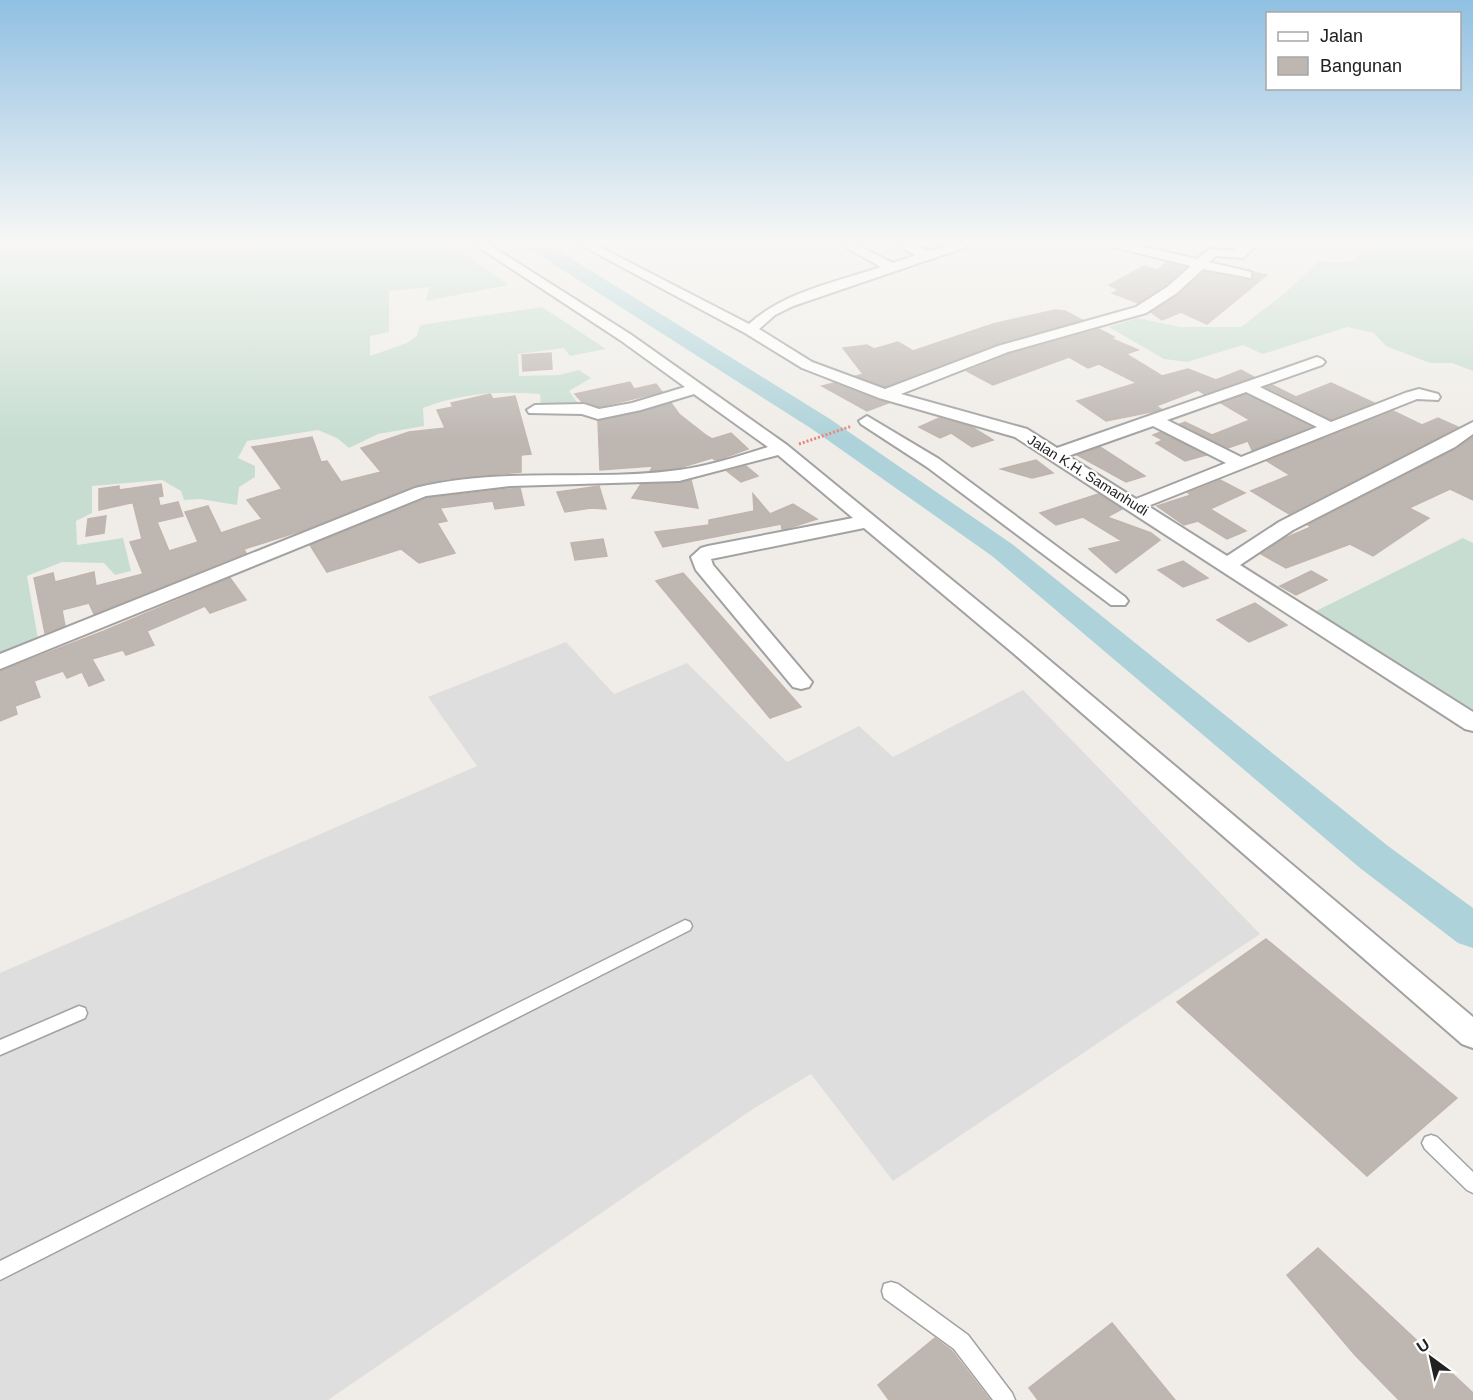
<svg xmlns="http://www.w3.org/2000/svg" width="1473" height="1400" font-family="Helvetica,sans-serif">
	<rect width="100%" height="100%" fill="#f0ede8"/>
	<path fill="#dfdede" d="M566,642L614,694L687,663L787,762L859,726L893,757L1023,690L1260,934L893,1181L811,1074L753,1109L328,1400H0V973L477,766L428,697Z"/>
	<path fill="#c7ddd1" d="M0,244H451L509,285L426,301L429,287L389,291V332L370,336V356L407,343L417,336L420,325L542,307L606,349L570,356L564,348L518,354L519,376L559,375L579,370L591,378L569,391L580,406L541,408L540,394C499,391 462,393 423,408L424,426L378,434L349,448L337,438L318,430L247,441L238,458L255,466V477L239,487L237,505L200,499L184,500L181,491L162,480L92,486V513L76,521L77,545L123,538L131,571L115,575L104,563L62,562L27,576L38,639L0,653Z
		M1365,244H1473V371L1452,363H1430L1386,346L1374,333L1347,327L1263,354L1243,345L1187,362L1164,359L1109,327L1138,318L1180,327H1241L1286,292L1319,261C1343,265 1352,265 1367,245Z
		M1463,538L1473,543V717L1314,612Z"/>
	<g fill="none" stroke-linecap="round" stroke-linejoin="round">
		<path fill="#add2d9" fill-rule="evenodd" d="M526,244H548L830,419L1012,544L1388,846L1473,908V948L1458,943L1360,868L992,556L812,429L528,248Z"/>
	</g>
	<path fill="#bdb6b1" stroke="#c1b4ac" stroke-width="1.5" d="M1166,262L1186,267L1166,285L1138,303L1112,293L1119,290L1109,285L1144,266L1158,270Z
		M1204,271L1251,280L1253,272L1267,275L1207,324L1181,312L1162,320L1151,312L1179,295Z
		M1055,310L1065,311L1082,320L997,344L885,387L856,376L863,374L843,348L867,345L874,349L898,342L913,351L993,324Z
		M1099,329L1114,337L1110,338L1138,350L1126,354L1162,376L1188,369L1216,380L1241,370L1254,377L1204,394L1198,390L1156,406L1161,409L1156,411L1106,421L1077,401L1137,383L1099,364L1088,368L1069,357L993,385L967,371L1009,354Z
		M551,353L552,369L523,371L522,355Z
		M630,382L634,389L656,384L662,392L599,407L582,402L575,394Z
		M834,383L878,400L888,403L867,411L822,386Z
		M1331,383L1374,403L1331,420L1266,387L1272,385L1296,397Z
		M490,394L493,399L515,396L531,454L521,455V472L447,479L414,486L301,531L244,549L246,553L94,614L89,603L62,610L65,626L45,633L34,578L53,573L55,582L94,572L96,586L143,574L130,542L142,539L133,503L158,497L160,506L178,502L183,516L157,522L169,551L198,542L185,512L208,506L221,533L262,519L247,500L282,489L252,447L312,437L321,462L327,461L341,482L381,472L361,448L409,432L445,428L437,410L453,407L451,403Z
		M1246,394L1311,427L1252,450L1248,441L1228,448L1180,424L1185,422L1212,435L1250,420L1221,403Z
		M671,403L679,414L707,436L712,439L731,433L748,449L723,458L715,460L712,458L679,468L650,471L653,466L600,470L598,421Z
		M1393,411L1422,425L1438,418L1458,427L1289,514L1251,491L1290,475L1267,461Z
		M939,418L972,427L993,440L972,447L951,433L940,438L919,427Z
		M1160,432L1206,455L1185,461L1156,443L1163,440L1153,435Z
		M1473,437V500L1450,489L1409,508L1429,518L1373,556L1350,544L1286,568L1261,554L1283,539L1311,527L1308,525L1456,449Z
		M1100,447L1145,476L1126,482L1077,455Z
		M1036,460L1053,473L1032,478L1001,469Z
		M746,466L758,476L741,482L727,471Z
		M691,480L698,508L632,498L641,484Z
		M1220,480L1245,493L1210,509L1246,531L1227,539L1198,521L1184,525L1157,506L1191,495L1188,493Z
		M161,484L163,496L99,510V489L119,486V490Z
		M599,486L606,509L591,508L565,512L557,492Z
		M520,488L524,505L495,509L493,501L440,508L447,521L437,523L455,553L419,563L401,549L327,572L310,545L427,498Z
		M753,494L770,514L793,504L817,519L786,529H782L781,524L663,547L655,532L709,525V520L754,511Z
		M1098,494L1122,509L1107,517L1151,533L1160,540L1116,573L1089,549L1122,541L1083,517L1056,525L1040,513Z
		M106,516L104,533L86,536L88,519Z
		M603,539L607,556L575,560L571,543Z
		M1183,561L1208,578L1183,587L1158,570Z
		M1311,571L1327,580L1296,595L1280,586Z
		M683,573L801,707L770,718L656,581Z
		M230,578L246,600L210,613L205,606L147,631L154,645L126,655L123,650L92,659L104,680L89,686L82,672L67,678L63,671L34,681L40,697L15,706L17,714L0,721V671L104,631Z
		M1255,603L1287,625L1249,642L1217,620Z
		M1266,939L1457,1098L1367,1176L1177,1002Z
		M1318,1248L1473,1393V1400H1399L1355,1355L1287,1275Z
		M1112,1323L1175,1400H1038L1029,1388Z
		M935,1338L952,1351L990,1400H889L878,1385Z"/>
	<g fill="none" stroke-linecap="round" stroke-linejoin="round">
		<defs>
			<path id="lane" d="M685,920L690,922L692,926L690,930L0,1280V1261Z
				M79,1006L85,1008L87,1013L85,1018L0,1055V1040Z
				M1431,1135L1437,1137L1473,1172V1193L1467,1190L1425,1149L1422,1143L1425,1137Z
				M891,1282L898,1284L968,1335L1012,1393L1015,1400H993L954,1349L884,1298L882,1291L884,1284Z"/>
			<path id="street" d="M474,244H488L630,334L787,445L1029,643L1473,1017V1048L1462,1044L1013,653L864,528L711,559L713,565L812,682L809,687L801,689L793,687L696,570L691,557L701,548L708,546L853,518L778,455L679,481L511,486L426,496L0,669V654L415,488C502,466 591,482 679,470C709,466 739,456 768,447L694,394L641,410L598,419L582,414L529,413L527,410L535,405L584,404L599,409L632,403L685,387L620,340Z
				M579,244H594L749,324C784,292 836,282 881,267L840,244H855L893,263L916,255L894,244H910L929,251L951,244H968L966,247L793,306L775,315L759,329L812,362L885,389L998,346L1136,307L1167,287L1191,266L1113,247L1111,244H1131L1197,259L1209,249L1235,251L1245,244H1258L1243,258L1216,256L1209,262L1251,272V278L1203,269L1177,293L1146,313L1008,352L901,394L1027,429L1057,448L1317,357L1322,359L1325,362L1322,365L1260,387L1331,422L1405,393L1419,389L1438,394L1440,397L1438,400L1417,399L1148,506L1227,556L1279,522L1473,422V434L1455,447L1293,530L1240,565L1473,712V731L1465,729L1015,437L879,398L802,368L745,333ZM1246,392L1317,427L1241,457L1167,420ZM1153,426L1226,463L1136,499L1068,456Z
				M867,416L939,459L1125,597L1128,601L1125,605H1111L927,467L861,424L859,421Z"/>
		</defs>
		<use href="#lane" stroke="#a2a2a2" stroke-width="3"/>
		<use href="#street" stroke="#a2a2a2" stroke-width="4"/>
		<path stroke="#ed827d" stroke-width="3" stroke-dasharray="2 2" stroke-linecap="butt" d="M799,444L852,426"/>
		<use href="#lane" fill="#fff" fill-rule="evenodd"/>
		<use href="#street" fill="#fff" fill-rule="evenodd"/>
	</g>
	<linearGradient id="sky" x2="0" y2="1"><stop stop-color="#90c0e2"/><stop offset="0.55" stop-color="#f8f7f5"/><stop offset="1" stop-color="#f8f7f5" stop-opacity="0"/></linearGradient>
	<rect width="1473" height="440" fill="url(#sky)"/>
	<g text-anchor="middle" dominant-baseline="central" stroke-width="4.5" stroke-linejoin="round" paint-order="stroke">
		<g font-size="14" fill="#212121" stroke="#fff">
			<text transform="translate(1088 475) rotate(32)">Jalan K.H. Samanhudi</text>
		</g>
	</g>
	<rect x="1266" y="12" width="195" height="78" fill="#ffffff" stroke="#a6a6a6" stroke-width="1.5"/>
	<rect x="1278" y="32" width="30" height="9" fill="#ffffff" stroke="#a6a6a6" stroke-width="1.5"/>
	<text x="1320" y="42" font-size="18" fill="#212121">Jalan</text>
	<rect x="1278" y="57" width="30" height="18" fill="#bdb6b1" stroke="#a6a6a6" stroke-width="1.5"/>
	<text x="1320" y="72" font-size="18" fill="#212121">Bangunan</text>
	<g transform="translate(1431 1358) rotate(327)" stroke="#ffffff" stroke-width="4.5" paint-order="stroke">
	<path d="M0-4.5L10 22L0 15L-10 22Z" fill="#212121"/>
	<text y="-9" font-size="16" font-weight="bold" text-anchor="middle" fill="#212121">U</text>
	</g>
</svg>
